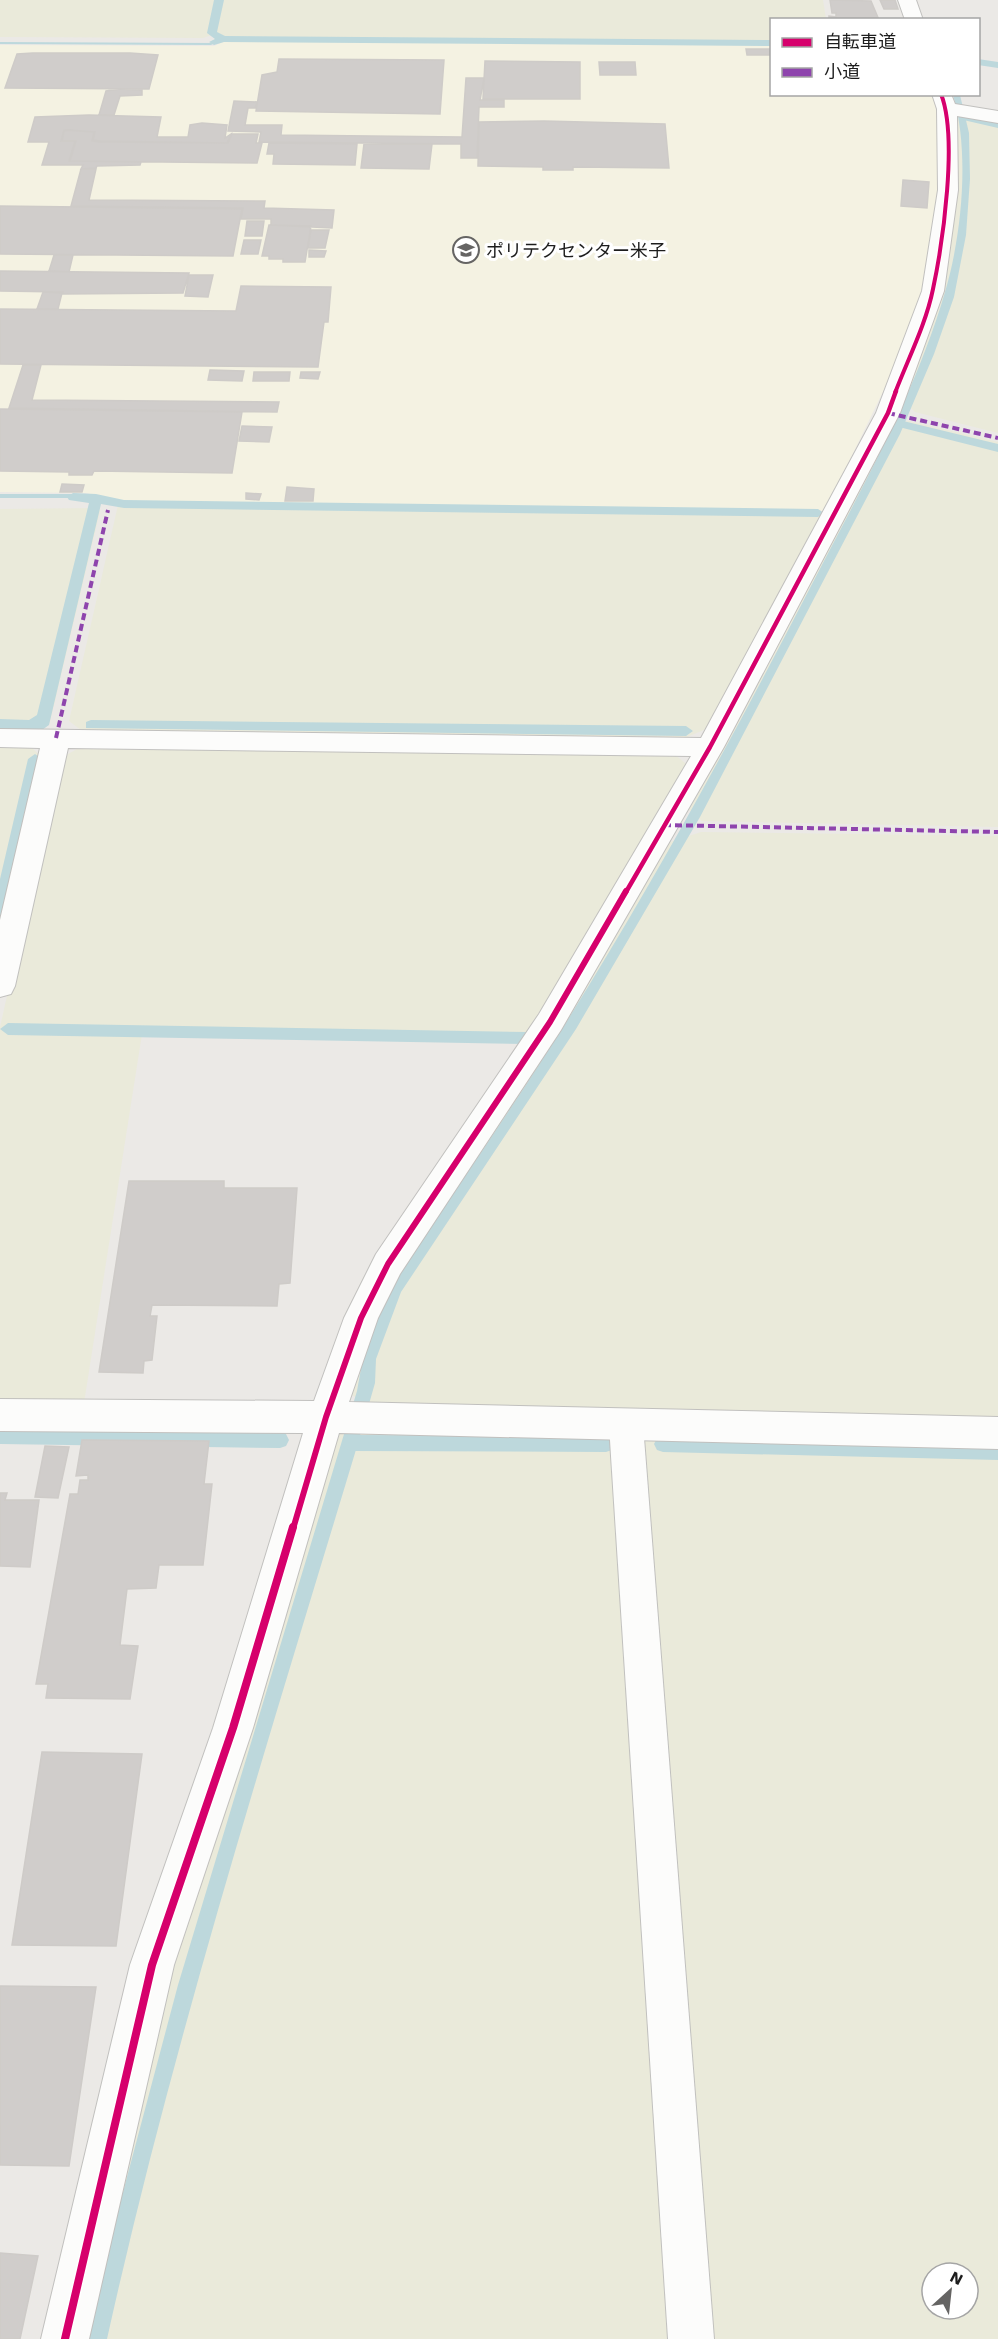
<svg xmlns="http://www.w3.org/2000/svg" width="998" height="2339" font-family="'Work Sans','Noto Sans JP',sans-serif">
	<rect width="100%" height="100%" fill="#ebe9e6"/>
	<path fill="#f4f2e2" d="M225,41L771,44L772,94L933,95L939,126L938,188L928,277L894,369L825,511L124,502L86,493L0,492V45L214,46Z"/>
	<path fill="#eaeada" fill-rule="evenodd" d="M0,0H823L826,19L772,20L771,44L225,40L218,33L203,38L0,37Z
		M971,115L998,121V433L915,412L901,399L913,370L955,118Z
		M909,421L998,442V827L702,821L687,808L889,424Z
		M127,503L826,512L711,727L687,737L81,730L69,721L118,505Z
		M98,508L100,511L50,722L35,729H0V509Z
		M0,748H32L43,758L0,940Z
		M77,749L674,754L690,767L525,1042L142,1034L84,1403L0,1401V1027L61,758Z
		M701,832L998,836V1425L373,1407L350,1394L362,1334L664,844Z
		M601,1431L613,1441L676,2339H78L172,1965L257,1703L340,1432Z
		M650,1432L998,1441V2339H702L641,1448ZM932,2273H968V2309H932Z"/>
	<path fill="#bdd8dc" d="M0,42L215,43L211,45L0,44Z
		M953,95H960L969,133L970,179L966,235L954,297L934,354L900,434L700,817L576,1029L401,1292L376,1359L375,1383L355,1453C267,1745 173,2041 107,2339H84L178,1985L357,1391L363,1357L375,1311C438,1215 504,1121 565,1024C654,882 734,735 811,586C860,491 915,395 945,292C962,235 970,152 953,95Z
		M0,494H83L96,498H0Z"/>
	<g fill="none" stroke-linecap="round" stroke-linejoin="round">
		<path fill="#bdd8dc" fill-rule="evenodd" d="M214,0H224L217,32L225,36L772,40V46L224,42L214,45L209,42L215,39L207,33Z
			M978,59L998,62V68L978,65Z
			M962,114L998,122V128L959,119V115Z
			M899,420L998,444V452L895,426V422Z
			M73,493L96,494L124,500L818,509L824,513L818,517L124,508L101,504L49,725L42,730L0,729V719L29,720L37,715L89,503L69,500L67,497Z
			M91,720L686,726L693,731L686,736L86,728V722Z
			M35,754L42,759L7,911L0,916V879L28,759Z
			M8,1023L527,1032L535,1038L527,1044L8,1035L0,1029Z
			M0,1428L280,1432L286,1434L289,1440L286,1446L280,1448L0,1444Z
			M351,1435L606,1436L612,1438L615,1444L612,1450L606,1452L351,1451L345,1449L342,1443L345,1437Z
			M663,1436L998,1444V1460L663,1452L657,1450L654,1444L657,1438Z"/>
	</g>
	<path fill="#d0cdcb" stroke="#cecbc8" stroke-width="1.5" d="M830,0L871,1L879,20H829V16L836,17V13H832Z
		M880,0H895L898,9H884Z
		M746,49H772V55H747Z
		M33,53H130L158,55L149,89L5,88L17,54Z
		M279,59L444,60L440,114L256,111L262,75L277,72Z
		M485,61L580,62V99H483Z
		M599,62H635L636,75H600Z
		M466,78H484L480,100H504V107H479L477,158H461V144L259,142L261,132L228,131L234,101L257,102L255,108H248L245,125H282L281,135L462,137Z
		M120,89L142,90V95L120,96L114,115H99L106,91Z
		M89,115L161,117L157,137H188L190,125L202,123L227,125L225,138L231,134L227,143L100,141L93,140L95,132L64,130L61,141H75L69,161L141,162L140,165L97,166L96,168L81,169L83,165H42L49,142H28L35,117Z
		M544,121L665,124L669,168L573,167V170H543V167L478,166L479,122Z
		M69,130L94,132L92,141L98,142L228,143L232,134H258L256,143H262L257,163L70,161L76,141H62L64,131Z
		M269,143L357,144L355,165L273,164L274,154H267Z
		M364,144H432L429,169L361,168Z
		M81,169H96L89,200L265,201L264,208L334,210L332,228L271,225V219H241L243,208L71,206Z
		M903,180L929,182L927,208L901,206Z
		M0,206L242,209L233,256L0,254Z
		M247,221H264L262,236H245Z
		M269,225L311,226L305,262H283V259H269V256H262Z
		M311,230H329L325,248H308Z
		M244,240H261L258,254H241Z
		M309,250L326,251L324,257H309Z
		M54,255H73L69,272L49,271Z
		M0,271L189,273L183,293L63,294V292L0,291Z
		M189,275H213L208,297L185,296Z
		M241,286L331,287L328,322H324L318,367L0,364V309L236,311Z
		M43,292L62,293L58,309H37Z
		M23,365H41L32,400L279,402L277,412L9,408Z
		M210,370L244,371L242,381L208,380Z
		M254,372H290L289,381H253Z
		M301,372H320L318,379L300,378Z
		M0,409L242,412L232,473L94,471L92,475H69V472L0,471Z
		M242,426L272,427L269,442L239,441Z
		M62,484L84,485L82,492H60Z
		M287,487L314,489L313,501H285Z
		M246,493L261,494L259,500L246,499Z
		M129,1181H224V1188H297L290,1283L279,1284L277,1306L152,1305L150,1316H157L152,1360L144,1361L143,1373L99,1372Z
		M82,1440L209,1441L204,1484H212L203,1565H159L156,1588L127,1589L120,1645L138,1646L130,1699L46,1698L48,1684H36L70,1494H78L80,1480H88V1475L76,1476Z
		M45,1446L69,1447L58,1498L35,1497Z
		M0,1493H7L5,1500H39L30,1567L0,1566Z
		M42,1752L142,1754L116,1946L12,1945Z
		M0,1986L96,1987L69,2166L0,2165Z
		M0,2253L38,2256L20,2339H0Z"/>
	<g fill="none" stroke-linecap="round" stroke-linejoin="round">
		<defs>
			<path id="lane" d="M626,1410L638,1414L643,1425L714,2339H668L609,1425L614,1414Z"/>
			<path id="street" d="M898,0H916L923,20H905Z
				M932,94H951L955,104L998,111V123L957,116L958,190L944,291L900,413L724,747L561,1030L400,1274L378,1318L349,1402L998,1417V1449L339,1433L253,1728L174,1965L89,2339H41L130,1965L213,1728L303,1433L0,1431V1399L314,1401L344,1318L376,1254L539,1014L691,756L68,748L15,986L11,994L0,997V920L40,748L0,747V729L701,738L876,413L922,291L938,190L937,109Z"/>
		</defs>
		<use href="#lane" stroke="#c1c0be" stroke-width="2"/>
		<use href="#street" stroke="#c1c0be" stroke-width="2"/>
		<use href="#lane" fill="#fcfcfb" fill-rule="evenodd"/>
		<use href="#street" fill="#fcfcfb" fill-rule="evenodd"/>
		<path stroke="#8e44ad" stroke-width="4" stroke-dasharray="7 4" stroke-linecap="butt" d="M888,413L998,438
			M56,738L108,510
			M664,825L998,832"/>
		<defs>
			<path id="cycleway-far3" d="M895,393C908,359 926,324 933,289C943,242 958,137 941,94"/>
			<path id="cycleway-far2" d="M626,892L710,747L888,413L896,391"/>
			<path id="cycleway-far1" d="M293,1529L326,1417L361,1318L388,1264L550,1022L626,891"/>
			<path id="cycleway" d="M65,2339L152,1965L233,1728L293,1527"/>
		</defs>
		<use href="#cycleway-far3" stroke="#fff" stroke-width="6"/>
		<use href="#cycleway-far2" stroke="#fff" stroke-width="8"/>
		<use href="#cycleway-far1" stroke="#fff" stroke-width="10"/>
		<use href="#cycleway" stroke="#fff" stroke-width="11"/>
		<use href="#cycleway-far3" stroke="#d6006c" stroke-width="4"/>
		<use href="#cycleway-far2" stroke="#d6006c" stroke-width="4.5"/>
		<use href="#cycleway-far1" stroke="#d6006c" stroke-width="6"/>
		<use href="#cycleway" stroke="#d6006c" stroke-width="8"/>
	</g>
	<defs>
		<symbol id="school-ring" viewBox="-11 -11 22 22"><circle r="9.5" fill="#fff" stroke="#656463" stroke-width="1.5"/><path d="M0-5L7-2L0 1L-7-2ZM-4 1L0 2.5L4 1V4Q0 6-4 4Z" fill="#656463"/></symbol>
	</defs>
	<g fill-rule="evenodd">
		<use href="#school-ring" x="451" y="235" width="30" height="30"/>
	</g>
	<g text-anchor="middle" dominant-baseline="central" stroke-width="6" stroke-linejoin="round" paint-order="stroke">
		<g font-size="18" fill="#1d1d1d" stroke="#fff" text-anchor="start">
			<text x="486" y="250">ポリテクセンター米子</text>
		</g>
	</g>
	<rect x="770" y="18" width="210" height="78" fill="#ffffff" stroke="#a5a5a5" stroke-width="1.5"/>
	<rect x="782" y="38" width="30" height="9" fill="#d6006c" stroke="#a5a5a5" stroke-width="1.5"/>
	<text x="824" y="48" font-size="18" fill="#1d1d1d">自転車道</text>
	<rect x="782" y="68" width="30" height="9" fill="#8e44ad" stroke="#a5a5a5" stroke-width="1.5"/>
	<text x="824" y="78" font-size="18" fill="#1d1d1d">小道</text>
	<g transform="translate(950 2291) rotate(27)"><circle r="28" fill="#ffffff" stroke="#a5a5a5" stroke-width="1.5"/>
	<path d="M0-4.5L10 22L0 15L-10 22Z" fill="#656463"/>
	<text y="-9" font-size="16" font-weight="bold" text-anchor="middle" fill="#1d1d1d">N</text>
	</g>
</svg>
